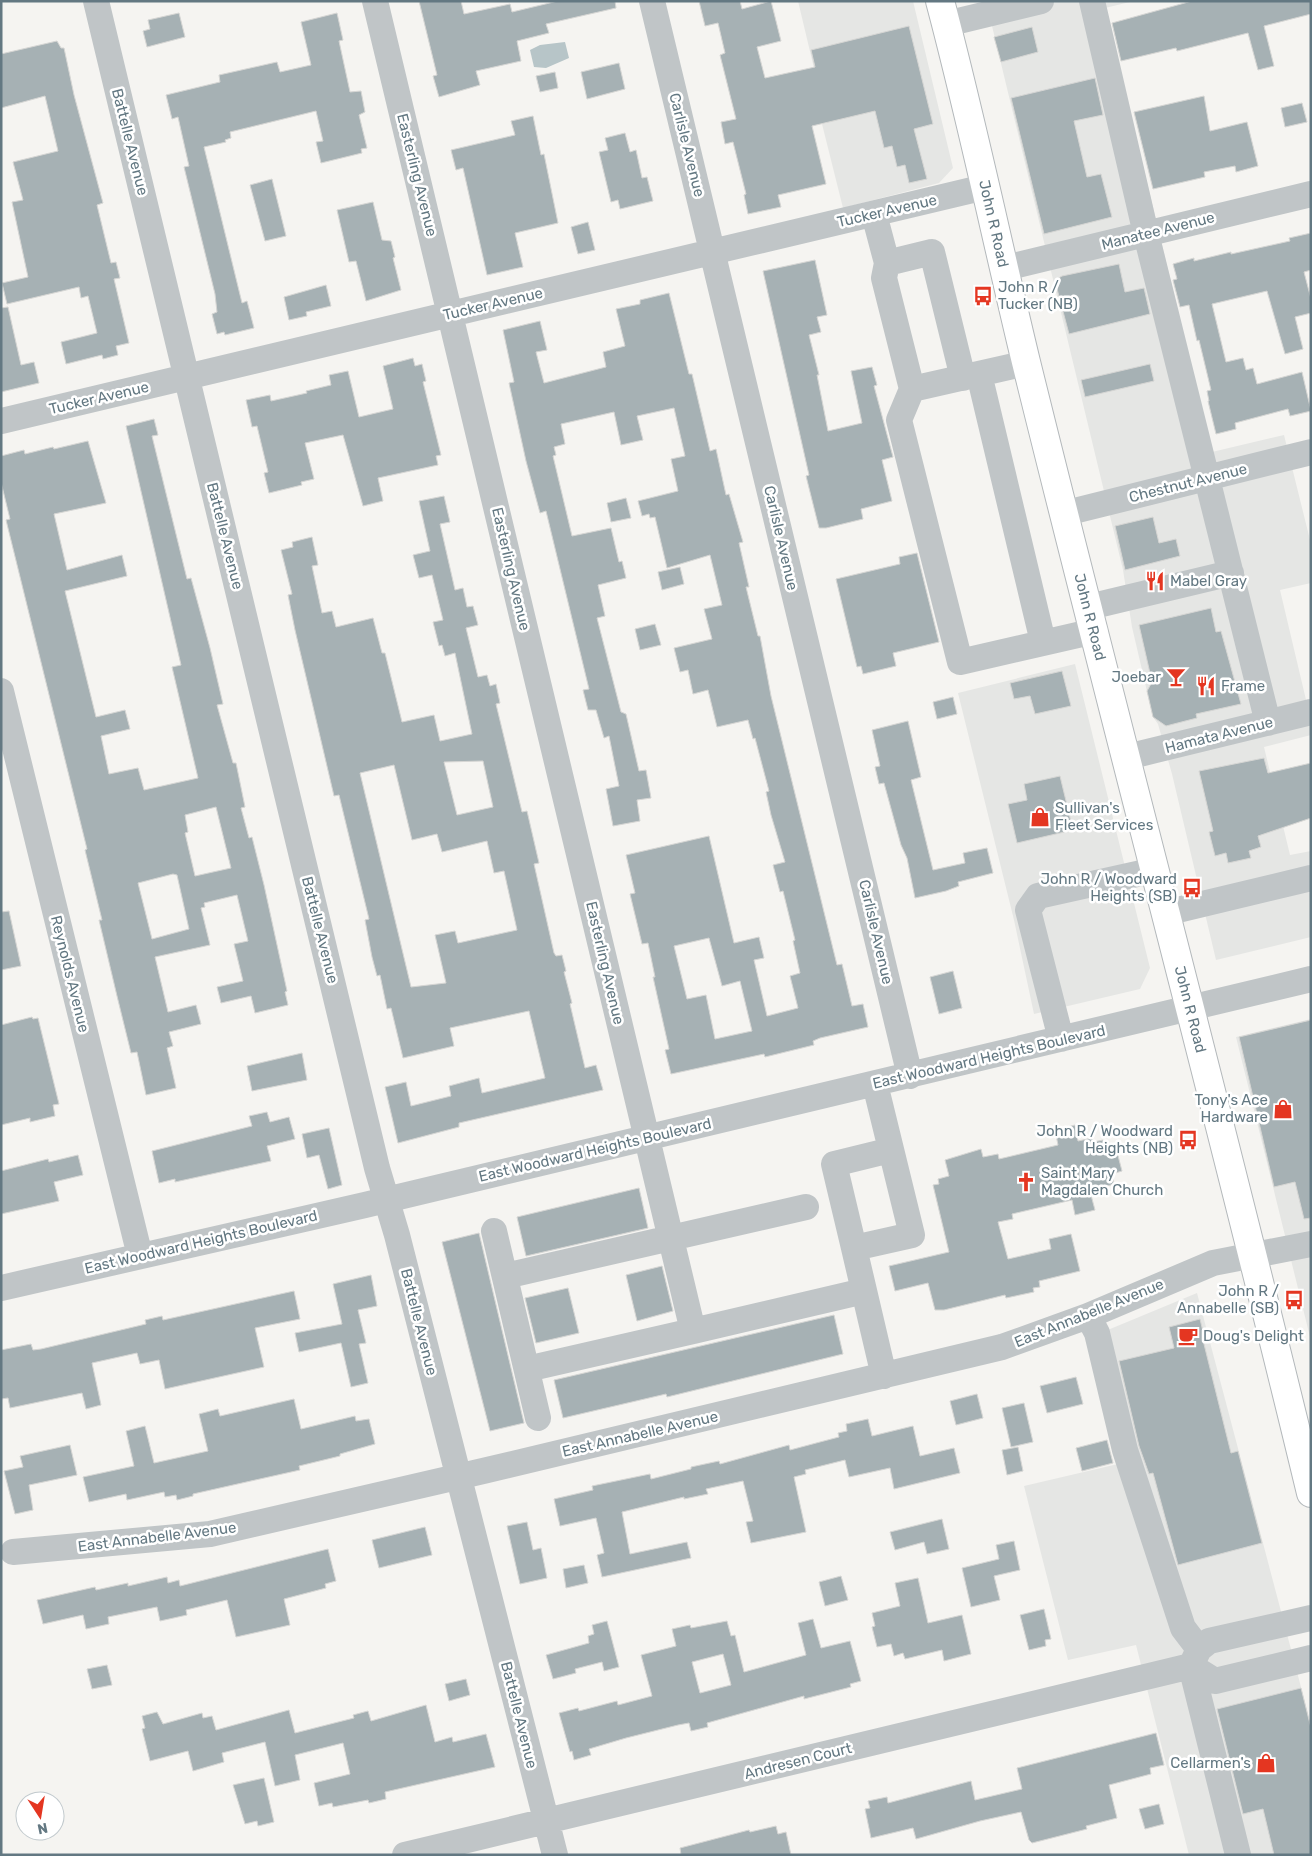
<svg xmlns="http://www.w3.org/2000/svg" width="1312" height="1856" font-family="Rubik,sans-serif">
	<rect width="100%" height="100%" fill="#f5f4f1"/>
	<path fill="#e5e6e4" d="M798,1H913L953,168L939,183L843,208L822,124L827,123Z
		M986,1H1134L1105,8L1212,452L1284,435L1311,544V583L1280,590L1311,721V735L1264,747L1290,855L1311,851V937L1216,960L1172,774L1158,724L1153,717L1132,627L1123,570Z
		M1075,664L1150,968L1140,989L1034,1014L1014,920L958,693Z
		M1311,1019V1341L1236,1037Z
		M1197,1293L1311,1725V1855H1189L1136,1645L1068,1660L1024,1486L1118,1464L1086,1339Z"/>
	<path fill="#b7c5c8" d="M565,42L569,58L546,68L534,67L530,50L540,45Z"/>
	<path fill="#a6b1b4" stroke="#d6d6d4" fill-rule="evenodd" d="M419,1H461L464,14L510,4L512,12L558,1H615L616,8L546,24L549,33L517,41L521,61L476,71L480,85L439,97L433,76L437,75Z
		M699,1H740L742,9L771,1L781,41L757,47L765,78L815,67L811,50L909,26L933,124L914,129L927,179L909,183L905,165L897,167L892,146L884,148L875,111L812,126L826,184L778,195L781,207L748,214L744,195L746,194L733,142L725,144L721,122L736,119L720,55L725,53L718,23L705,26Z
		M1192,1H1311V14L1264,26L1274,66L1258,70L1248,33L1177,51L1176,48L1121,61L1112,23Z
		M179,13L185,37L147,47L143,31L150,29L148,20Z
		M337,13L343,40L339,41L350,92L361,91L365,112L359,115L367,148L361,149L362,153L321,163L316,142L323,141L316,111L230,132L231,138L225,140L226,142L204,147L242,303L247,301L254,328L225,335L224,332L217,334L212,314L217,312L215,294L184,167L189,166L178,117L172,119L166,95L220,82L219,75L277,62L280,72L311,65L301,22Z
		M1032,27L1038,52L1001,62L994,37Z
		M57,41L61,48H64L74,95L103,203L97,205L111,263L116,262L120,278L114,279L129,343L116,346L118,355L103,359L102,355L66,364L61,342L97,333L88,296L81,298L79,287L7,304L2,283L28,277L12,202L23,200L13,162L58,151L45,96L1,108V54Z
		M619,63L625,89L587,99L581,72Z
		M555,72L558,88L540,92L536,76Z
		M1095,78L1103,115L1074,121L1087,177L1101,174L1112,217L1044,234L1011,98Z
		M1204,96L1210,131L1247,122L1258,166L1236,172L1235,166L1204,172L1205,177L1153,189L1134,112Z
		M1302,103L1307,122L1285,127L1281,108Z
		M533,116L541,155L544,154L558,223L515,233L523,267L487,275L463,168L456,170L451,150L515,135L511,121Z
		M625,133L630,152L636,150L642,178L647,177L653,201L620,209L618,200L611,202L599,152L608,150L605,138Z
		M272,179L286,236L265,241L250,185Z
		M373,202L382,240L391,241L395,257L393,258L401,290L366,301L356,261L349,262L337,210Z
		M588,222L595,250L578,254L571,227Z
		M1311,233V270L1304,272L1311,299V313L1295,317L1303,349L1285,354L1267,291L1212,304L1226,362L1243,358L1246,370L1253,368L1257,384L1302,372L1311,411L1290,416L1288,409L1235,423L1236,429L1216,434L1208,401H1209L1207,391L1211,390L1199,340L1197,341L1189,305L1180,307L1173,280L1177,279L1173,264L1194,258V261L1231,252V254L1290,241L1289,238Z
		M815,260L827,315L817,317L821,332L809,335L819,375H817L828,431L862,423L851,371L872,367L877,385L874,386L893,457L882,460L892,501L861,509L863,519L826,528H819L806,476L809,475L763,271Z
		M1119,264L1125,292L1144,288L1150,314L1069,334L1056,285L1057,279L1062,276Z
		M326,285L331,306L306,312L307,316L289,320L284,297Z
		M669,293L689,374H692L710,451L716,449L726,495L729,494L743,542L739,543L749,587H746L758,636H760L771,696L837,965L842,964L852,1006L863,1004L868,1027L820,1038L813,1041L814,1045L765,1057L764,1054L671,1074L665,1050L669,1049L653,977H655L648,943L642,944L630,894L635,893L626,855L709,836L734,943L759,937L764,958L754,960L767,1016L798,1008L790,976L800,973L793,941L795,940L783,891L780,892L773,865L785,862L771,815L766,792L769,791L755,738L753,739L748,720L717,727L708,690L693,694L688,670L680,672L674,648L712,639L704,609L722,605L710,555L667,568L655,517L650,518L649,514L642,516L638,501L678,491L671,459L685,456L674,408L637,416L643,440L621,445L614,412L561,424L565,444L554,447L556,455L553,456L572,536L611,528L619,562L622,561L626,578L598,585L605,616L597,618L621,712L626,714L639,771L646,770L651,798L637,800L640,821L613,826L606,789L619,786L609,736L604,738L596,710H588L583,690L589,689L546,511L540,513L526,461L509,383L514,382L503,330L540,321L547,350L536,352L544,383L606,367L603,352L625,346L616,309L640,304V300ZM709,938L722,986L740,981L752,1031L715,1039L706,995L687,999L674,946Z
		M8,307L21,365L34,362L39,383L1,392V308Z
		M413,358L415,366L422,364L426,381L423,382L441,455L436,456L438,465L378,478L383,501L363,506L343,435L305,443L314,479L301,482L302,485L269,493L264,473L268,472L257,426L252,427L246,400L270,395L271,401L307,393L306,391L331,385L329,375L348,371L359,417L393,409L383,366Z
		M1150,364L1154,381L1085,397L1081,380Z
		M154,419L158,435L152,436L187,579L191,578L210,648L223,704L217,705L233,763H236L245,807L241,808L249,838L252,837L264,885L287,991L285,992L288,1005L255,1013L251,996L221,1003L217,987L243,981L234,944L248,941L237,895L204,903L205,907L201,908L210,945L155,957L168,1012L196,1005L201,1024L169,1032L173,1046L167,1048L176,1088L146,1095L137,1052L131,1053L117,996L99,920H102L85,850L87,849L6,520L10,519L1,482V456L24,450L25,454L53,447L54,449L88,441L106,503L54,514L67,570L122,555L127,576L65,591L96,717L125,710L130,729L101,736L109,774L138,768L144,790L198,778L172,667L181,665L126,426ZM216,807L231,868L195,876L185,833L188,832L185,815ZM173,874L177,875L189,929L152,939L138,883Z
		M444,496L450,522L440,524L455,590L463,588L467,607L473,606L478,625L466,628L477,673L478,677L487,675L490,686L496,684L500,703L496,704L522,812L527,811L539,863L534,864L554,953L556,956L562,955L566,971L564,972L572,1003L570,1004L585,1068L596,1065L603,1090L459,1123V1127L398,1143L385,1087L406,1082L411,1106L451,1096L449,1086L479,1078L482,1093L545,1078L529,1011L450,1028L454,1046L403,1058L391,1008L387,1009L380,975L377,976L372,957L365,920L369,919L339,795L334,796L311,698L295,630L288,595L292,594L281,550L293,547L292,542L312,537L318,565L312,566L322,613L332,611L336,627L373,618L382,653H385L402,722L434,715L440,741L472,734L455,653L445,656L442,645L439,646L433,622L443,620L432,575L419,578L413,555L430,551L419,501ZM483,761L493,807L457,815L444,762ZM394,765L412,840L437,834L442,852L487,841L494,873L504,871L517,930L458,943L455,931L435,935L446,983L411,987L360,773Z
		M626,498L631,518L611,522L607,503Z
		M1153,517L1159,543L1176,539L1180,556L1125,570L1115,526Z
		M917,553L939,642L893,653L896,666L863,674L861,666L857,667L836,579L900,564L899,557Z
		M680,567L684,584L662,590L658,572Z
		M1211,608L1216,632L1221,631L1241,704L1196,714L1197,718L1166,726L1153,717L1147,691L1152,682L1139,625Z
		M655,624L661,645L640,650L635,629Z
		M1062,671L1071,706L1035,714L1030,696L1014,699L1010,683Z
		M953,697L957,714L937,719L933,702Z
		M908,721L921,777L911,780L933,870L965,863L963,853L987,848L993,873L958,882L959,886L946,891L915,898L907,858L901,845L884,783L879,784L875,767L880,766L872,730Z
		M1264,758L1268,773L1311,763V818L1258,836L1261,847L1249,851L1251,858L1228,863L1226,853L1215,856L1209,832L1213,831L1199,771Z
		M1060,776L1073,830L1017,843L1008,804L1027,800L1024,784Z
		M9,911L21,966L1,970V912Z
		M953,971L962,1008L939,1014L930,977Z
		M32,1017L33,1019L38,1018L59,1104L53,1105L55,1116L30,1122V1118L1,1125V1025Z
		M1311,1020V1218L1304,1219L1295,1182L1274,1187L1239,1037Z
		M302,1053L307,1080L252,1091L247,1066Z
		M267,1112L270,1122L289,1117L295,1139L267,1146L271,1161L175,1182V1179L159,1183L152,1151L252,1126L249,1116Z
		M1075,1125L1078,1141L1092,1138L1093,1142L1103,1140L1106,1150L1116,1148L1122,1171L1112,1174L1114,1184L1104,1187L1105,1192L1091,1195L1095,1210L1075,1215L1072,1200L1012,1214L1013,1219L998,1222L1008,1259L1051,1249L1049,1239L1071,1234L1080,1271L1039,1281L1040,1287L1033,1288L1034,1292L1006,1298L1005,1295L944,1310H935L928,1283L895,1291L889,1266L949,1252L933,1185L939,1184L938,1179L949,1176L945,1160L981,1149L983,1157L998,1154L999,1159L1058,1145L1055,1130Z
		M329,1128L342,1185L328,1189L319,1155L307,1158L302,1134Z
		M78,1155L83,1175L54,1182L59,1201L1,1214V1171L48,1159L49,1162Z
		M639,1188L648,1228L526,1256L517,1217Z
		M479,1233L524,1423L490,1431L442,1242Z
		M662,1266L673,1311L637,1321L626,1275Z
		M371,1275L377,1306L358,1310L366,1343L359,1344L368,1383L351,1387L341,1343L299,1352L295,1333L342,1324L333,1284Z
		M568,1288L579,1333L536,1343L525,1298Z
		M294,1291L300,1319L255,1328L264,1367L165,1389L159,1360L140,1364L137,1353L92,1363L101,1405L86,1409L82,1393L10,1408L8,1398L1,1399V1350L31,1344L33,1350L41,1349L146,1324L145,1320L162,1316L163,1320Z
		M834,1315L843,1354L667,1397L666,1394L563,1418L554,1380Z
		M1200,1319L1205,1340H1203L1231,1453L1238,1451L1262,1543L1178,1565L1153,1473L1149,1474L1139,1446L1119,1361L1174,1348L1169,1327Z
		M1076,1377L1083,1404L1047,1413L1040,1386Z
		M977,1394L983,1418L956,1425L950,1401Z
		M294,1399L301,1429L355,1416L356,1421L369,1419L375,1444L340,1454V1456L299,1466L300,1470L193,1494V1496L177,1500L176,1495L165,1497L164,1492L127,1500L126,1494L89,1502L83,1477L134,1466L126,1431L145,1426L154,1463L208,1451L199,1414L218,1409L220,1416Z
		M1024,1403L1033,1442L1011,1447L1002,1408Z
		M868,1419L872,1436L913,1426L920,1456L954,1448L960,1473L894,1489L890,1468L849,1477L845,1460L805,1470L806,1474L794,1477L806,1532L751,1543L746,1522L753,1521L743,1481L706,1489L708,1494L684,1499V1497L622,1512L630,1554L687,1542L691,1558L602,1577L597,1555L604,1553L596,1518L560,1526L554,1499L593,1490L592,1486L650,1474L651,1479L691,1469V1467L719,1461L720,1464L789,1445L790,1450L820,1442L839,1437L838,1433L847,1431L846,1424Z
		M1107,1440L1113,1463L1082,1471L1076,1448Z
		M70,1445L77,1475L29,1485L33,1510L15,1514L4,1471L23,1467L20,1456Z
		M1018,1447L1023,1471L1007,1475L1002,1450Z
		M942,1519L949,1549L927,1554L924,1542L895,1550L890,1532Z
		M527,1522L533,1550L541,1548L547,1578L520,1584L507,1526Z
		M425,1527L432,1555L379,1568L372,1540Z
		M1014,1541L1020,1570L994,1576L1000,1600L971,1607L962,1568L999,1559L996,1545Z
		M328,1549L336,1581L325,1584L326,1588L284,1599L290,1625L236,1637L227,1600L186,1610L187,1615L160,1621L157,1607L108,1617L109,1624L86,1629L83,1615L43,1624L37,1600L95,1587L96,1590L128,1583V1586L167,1577L168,1583L179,1580L180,1586Z
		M584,1565L588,1583L566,1588L563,1569Z
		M841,1576L848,1600L825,1606L819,1582Z
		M918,1578L928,1623L962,1615L971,1654L944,1661L942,1650L905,1659L903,1653L894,1656L891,1644L877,1647L872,1627L875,1626L872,1613L900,1606L895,1583Z
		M1044,1609L1051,1639L1045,1640L1046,1646L1029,1650L1020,1615Z
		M813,1619L821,1648L850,1641L861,1681L850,1684L851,1687L804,1699V1696L707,1723L708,1727L691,1731L689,1723L678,1725L626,1738L589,1749L591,1755L574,1760L572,1751L570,1752L559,1713L578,1708L579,1711L617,1701L618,1705L652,1696L641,1655L676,1646L672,1629L690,1625L691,1628L727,1621L731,1636L735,1635L744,1672L806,1655L798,1623ZM723,1654L731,1685L700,1693L692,1662Z
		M607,1621L619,1667L604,1671L602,1662L575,1669L576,1673L553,1679L546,1655L589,1643L588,1636L594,1634L592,1625Z
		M107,1665L112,1685L92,1689L87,1669Z
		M466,1679L470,1695L449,1701L445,1684Z
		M1301,1688L1311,1728V1855H1274L1263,1809L1243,1814L1217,1709Z
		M426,1705L435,1742L452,1737L453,1742L486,1734L495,1767L385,1792L386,1799L369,1803L368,1800L333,1807L332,1803L319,1806L314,1783L350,1774L343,1743L295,1755L300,1780L275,1786L265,1742L222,1753L224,1762L193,1771L188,1751L150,1761L142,1729L145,1728L142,1716L157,1712L163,1724L202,1713L203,1718L212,1716L216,1730L289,1710L295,1733L354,1718L353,1715L368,1711L371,1721Z
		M1156,1733L1164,1765L1150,1768L1151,1774L1109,1785L1117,1818L1086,1826L1087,1829L1032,1843L1029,1840L1021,1812L980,1821L916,1839L913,1828L871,1838L865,1809L870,1808L868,1801L887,1797L888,1803L971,1781L975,1800L1022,1789L1017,1768Z
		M264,1778L274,1822L258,1826L257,1821L245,1824L233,1785Z
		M1159,1804L1164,1824L1145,1829L1139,1809Z
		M776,1826L778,1834L786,1832L791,1855H681L680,1848L749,1830L750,1832Z"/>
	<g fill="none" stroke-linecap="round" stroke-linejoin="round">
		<defs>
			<g id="major">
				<path id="s1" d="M940,1C972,121 997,242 1026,362C1119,739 1220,1115 1311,1493"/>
			</g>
		</defs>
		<use href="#major" stroke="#b3b8bb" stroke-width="30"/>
		<path stroke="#c0c5c7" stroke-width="26" d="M96,1L377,1168L397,1235L555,1855
			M375,1L693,1331L527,1369
			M652,1L910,1076
			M1092,1L1146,234L1268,723
			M946,24L1041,1
			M874,214L887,263L884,278L912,389L1027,363
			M887,263L932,252L963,378
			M1005,268L1311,194
			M979,374L1043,642
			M912,389L899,420L960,662L1095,631
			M1,421L985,187
			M1066,513L1311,452
			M1089,607L1231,573
			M1,691L140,1256
			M1127,757L1311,712
			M1165,913L1311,878
			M1061,1039L1028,910L1038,896L1155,870
			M875,1084L912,1235L854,1248L884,1376
			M494,1231L538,1418
			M854,1248L834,1164L891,1150
			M505,1276L806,1207
			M1,1288L365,1205L1311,979
			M1088,1316L1097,1333L1125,1450L1183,1628L1199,1649
			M693,1331L864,1291
			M13,1552L210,1534L483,1471L1002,1347L1088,1316L1213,1263L1311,1244
			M1311,1618L1209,1641L1199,1649L1191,1666L1215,1681L1311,1658
			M405,1855L1191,1666L1238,1855"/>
		<use href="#major" stroke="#fff" stroke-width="28"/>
	</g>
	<defs>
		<symbol id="bus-bare" viewBox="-9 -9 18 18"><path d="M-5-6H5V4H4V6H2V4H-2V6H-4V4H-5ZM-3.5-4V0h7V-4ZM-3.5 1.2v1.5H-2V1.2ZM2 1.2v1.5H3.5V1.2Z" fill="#e43621" stroke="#fff" stroke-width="2.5" paint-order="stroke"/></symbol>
		<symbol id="restaurant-bare" viewBox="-9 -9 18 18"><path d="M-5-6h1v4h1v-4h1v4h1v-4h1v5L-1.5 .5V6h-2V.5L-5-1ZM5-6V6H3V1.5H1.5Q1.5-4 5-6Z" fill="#e43621" stroke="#fff" stroke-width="2.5" paint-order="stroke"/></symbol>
		<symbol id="bar-bare" viewBox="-9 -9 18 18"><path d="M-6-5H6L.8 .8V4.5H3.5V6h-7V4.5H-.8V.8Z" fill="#e43621" stroke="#fff" stroke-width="2.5" paint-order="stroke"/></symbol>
		<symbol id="shop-bare" viewBox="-9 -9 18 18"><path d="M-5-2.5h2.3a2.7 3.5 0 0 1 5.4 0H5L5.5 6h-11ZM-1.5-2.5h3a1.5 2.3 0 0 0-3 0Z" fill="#e43621" stroke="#fff" stroke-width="2.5" paint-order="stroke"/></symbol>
		<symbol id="church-bare" viewBox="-9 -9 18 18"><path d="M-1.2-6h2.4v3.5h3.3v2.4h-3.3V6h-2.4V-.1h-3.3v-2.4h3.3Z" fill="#e43621" stroke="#fff" stroke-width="2.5" paint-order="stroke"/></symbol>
		<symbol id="cafe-bare" viewBox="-9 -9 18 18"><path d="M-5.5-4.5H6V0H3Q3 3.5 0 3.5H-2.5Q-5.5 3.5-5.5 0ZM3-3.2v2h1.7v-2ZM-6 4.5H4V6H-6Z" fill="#e43621" stroke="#fff" stroke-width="2.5" paint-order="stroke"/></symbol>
	</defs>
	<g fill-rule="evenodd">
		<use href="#bus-bare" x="969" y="282" width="28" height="28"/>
		<use href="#restaurant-bare" x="1141" y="567" width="28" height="28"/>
		<use href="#bar-bare" x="1162" y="663" width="28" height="28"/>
		<use href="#restaurant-bare" x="1192" y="672" width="28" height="28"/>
		<use href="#shop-bare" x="1026" y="803" width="28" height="28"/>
		<use href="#bus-bare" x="1178" y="874" width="28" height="28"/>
		<use href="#shop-bare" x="1269" y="1095" width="28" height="28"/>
		<use href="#bus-bare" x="1174" y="1126" width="28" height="28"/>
		<use href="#church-bare" x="1012" y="1168" width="28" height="28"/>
		<use href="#bus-bare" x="1280" y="1286" width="28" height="28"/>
		<use href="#cafe-bare" x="1174" y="1322" width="28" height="28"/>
		<use href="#shop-bare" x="1252" y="1749" width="28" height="28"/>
	</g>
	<g text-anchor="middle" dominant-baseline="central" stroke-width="5" stroke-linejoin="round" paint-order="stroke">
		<g font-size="15" fill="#637882" stroke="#fff">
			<text transform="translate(130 142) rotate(76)">Battelle Avenue</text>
			<text transform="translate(687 145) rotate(76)">Carlisle Avenue</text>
			<text transform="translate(417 175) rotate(76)">Easterling Avenue</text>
			<text transform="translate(887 211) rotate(-13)">Tucker Avenue</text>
			<text stroke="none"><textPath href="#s1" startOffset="229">John R Road</textPath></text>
			<text transform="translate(1158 231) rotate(-14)">Manatee Avenue</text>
			<text transform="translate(493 304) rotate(-13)">Tucker Avenue</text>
			<text transform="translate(99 398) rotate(-13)">Tucker Avenue</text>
			<text transform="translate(1188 483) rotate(-14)">Chestnut Avenue</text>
			<text transform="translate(225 536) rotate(76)">Battelle Avenue</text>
			<text transform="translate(781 538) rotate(77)">Carlisle Avenue</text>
			<text transform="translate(511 569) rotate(77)">Easterling Avenue</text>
			<text stroke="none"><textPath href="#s1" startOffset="634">John R Road</textPath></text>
			<text transform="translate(1219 735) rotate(-14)">Hamata Avenue</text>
			<text transform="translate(320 930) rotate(76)">Battelle Avenue</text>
			<text transform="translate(876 932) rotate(77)">Carlisle Avenue</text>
			<text transform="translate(605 963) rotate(77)">Easterling Avenue</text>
			<text transform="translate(70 974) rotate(76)">Reynolds Avenue</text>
			<text stroke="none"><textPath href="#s1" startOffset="1039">John R Road</textPath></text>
			<text transform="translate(989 1057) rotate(-13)">East Woodward Heights Boulevard</text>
			<text transform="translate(595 1150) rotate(-13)">East Woodward Heights Boulevard</text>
			<text transform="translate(201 1242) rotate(-13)">East Woodward Heights Boulevard</text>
			<text transform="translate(1089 1313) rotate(-22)">East Annabelle Avenue</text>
			<text transform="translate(419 1322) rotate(76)">Battelle Avenue</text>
			<text transform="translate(640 1434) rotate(-13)">East Annabelle Avenue</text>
			<text transform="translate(157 1537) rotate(-7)">East Annabelle Avenue</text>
			<text transform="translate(519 1715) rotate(76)">Battelle Avenue</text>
			<text transform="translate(798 1761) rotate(-14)">Andresen Court</text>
		</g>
		<g font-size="15" fill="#637882" stroke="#fff" text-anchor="start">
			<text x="998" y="287">John R /<tspan x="998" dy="17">Tucker (NB)</tspan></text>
			<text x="1170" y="581">Mabel Gray</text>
			<text x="1161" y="677" text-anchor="end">Joebar</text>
			<text x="1221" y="686">Frame</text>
			<text x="1055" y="808">Sullivan's<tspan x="1055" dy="17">Fleet Services</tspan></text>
			<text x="1177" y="879" text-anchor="end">John R / Woodward<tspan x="1177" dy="17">Heights (SB)</tspan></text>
			<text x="1268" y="1100" text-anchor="end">Tony's Ace<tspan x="1268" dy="17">Hardware</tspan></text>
			<text x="1173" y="1131" text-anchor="end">John R / Woodward<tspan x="1173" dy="17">Heights (NB)</tspan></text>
			<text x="1041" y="1173">Saint Mary<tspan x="1041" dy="17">Magdalen Church</tspan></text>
			<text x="1279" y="1291" text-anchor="end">John R /<tspan x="1279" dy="17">Annabelle (SB)</tspan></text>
			<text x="1203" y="1336">Doug's Delight</text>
			<text x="1251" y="1763" text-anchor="end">Cellarmen's</text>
		</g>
	</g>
	<rect width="1312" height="1856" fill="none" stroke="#637882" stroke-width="5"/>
	<g transform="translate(40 1816) rotate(168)"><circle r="24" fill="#ffffff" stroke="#c1c9cd"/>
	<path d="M0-4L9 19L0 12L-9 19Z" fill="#e43621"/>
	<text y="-8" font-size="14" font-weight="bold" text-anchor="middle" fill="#637882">N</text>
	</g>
</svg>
